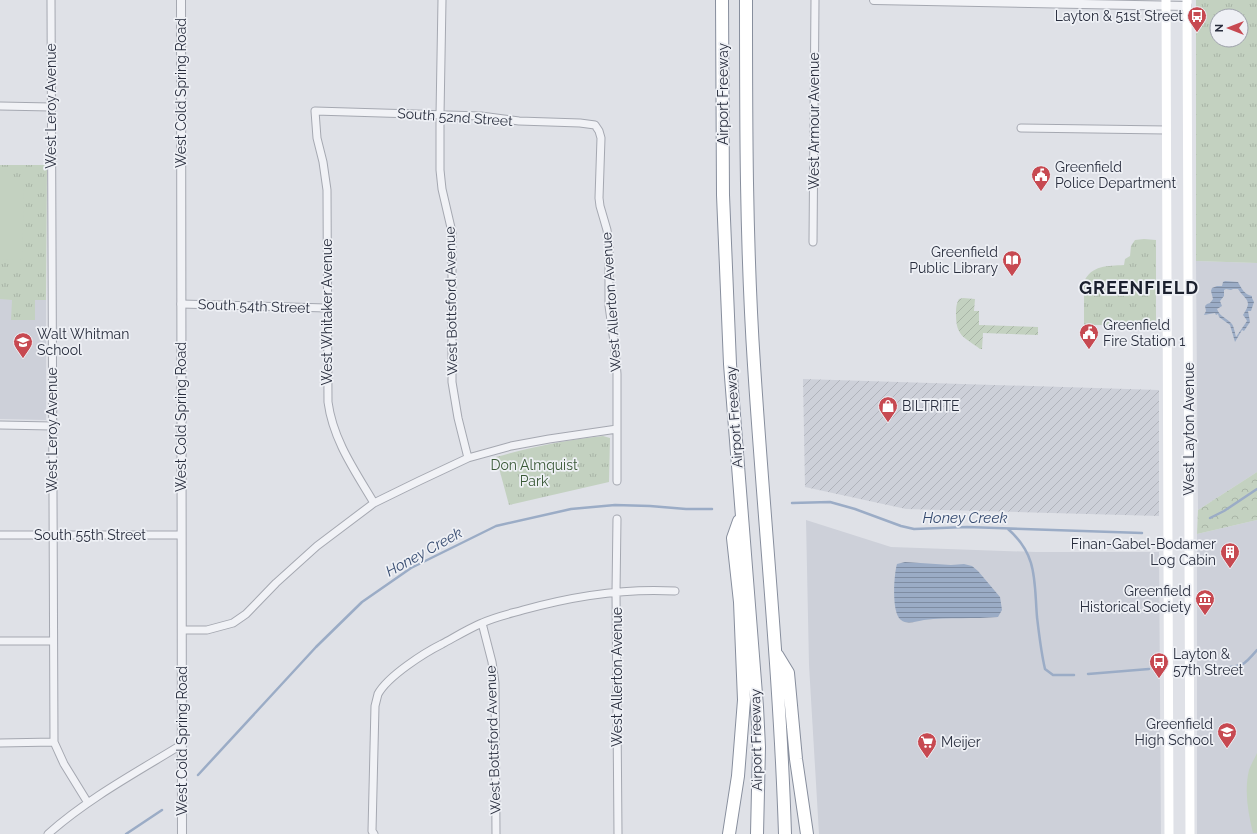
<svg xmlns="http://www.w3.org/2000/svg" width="1257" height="834" font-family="Raleway,sans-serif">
	<defs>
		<pattern id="industrial-furrows" width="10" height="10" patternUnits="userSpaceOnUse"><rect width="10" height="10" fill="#cdd0d9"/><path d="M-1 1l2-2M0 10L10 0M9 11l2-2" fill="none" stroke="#b0b3bb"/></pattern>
		<pattern id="grass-tufts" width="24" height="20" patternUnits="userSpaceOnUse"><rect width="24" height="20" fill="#c3d1c0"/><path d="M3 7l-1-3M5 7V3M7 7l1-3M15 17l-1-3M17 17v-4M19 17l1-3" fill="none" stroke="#a8b4a6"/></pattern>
		<pattern id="forest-crowns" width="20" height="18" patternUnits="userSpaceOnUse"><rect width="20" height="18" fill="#c3d1c0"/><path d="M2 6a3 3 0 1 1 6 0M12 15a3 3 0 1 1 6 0" fill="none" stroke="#a8b4a6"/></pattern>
		<pattern id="garden-furrows" width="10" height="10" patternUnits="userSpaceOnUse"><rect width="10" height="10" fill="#c3d1c0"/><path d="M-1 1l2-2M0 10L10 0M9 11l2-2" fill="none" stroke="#a8b4a6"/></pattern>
		<pattern id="water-rules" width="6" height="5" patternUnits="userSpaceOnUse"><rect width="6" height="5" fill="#9bacc6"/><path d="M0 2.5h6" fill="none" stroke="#7e8ca2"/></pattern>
	</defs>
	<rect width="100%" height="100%" fill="#dfe1e7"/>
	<path fill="#cdd0d9" d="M1196,261L1257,263V472L1198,510Z
		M0,299L46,300V420L0,419Z
		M806,520L891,547L1036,552H1159L1161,834H819L809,665Z
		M1257,520V834H1197V534Z"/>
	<path fill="url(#industrial-furrows)" d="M803,379L1159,390V516L906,509L805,487Z"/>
	<path fill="url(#grass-tufts)" fill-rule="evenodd" d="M1196,0H1257V263L1196,261ZM1217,16H1241V40H1217Z
		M0,165H47L46,300H35V320H11L12,300L0,299Z
		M1144,239L1156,240V325H1084V282C1091,265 1108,266 1124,265L1125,259L1130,256L1131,246L1135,240Z
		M603,436L610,438L609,482L509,505L496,457C531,447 566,440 603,436Z"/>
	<path fill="url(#forest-crowns)" d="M1257,472V520L1197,534L1198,510Z"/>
	<path fill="url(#garden-furrows)" d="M963,298L975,299L974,311H979V325L1038,327V335L983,333L982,349H980C964,337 956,336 956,315C956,309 956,304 959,299Z"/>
	<path fill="#c3d1c0" d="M0,179H20L24,183L22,260L0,259Z
		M1257,753V833H1253C1248,812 1244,791 1249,770C1251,764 1255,758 1257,753Z"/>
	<path fill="url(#water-rules)" fill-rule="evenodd" d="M1225,281L1238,282C1241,288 1245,295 1252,296V298L1254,302L1251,311H1248L1250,322L1244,331L1242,330L1235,342L1230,325L1219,317L1218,314L1216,315L1215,313L1204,315L1206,311L1205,306L1207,304L1210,303L1213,299L1211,291L1212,288L1217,286H1222L1223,282ZM1226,289L1231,290L1233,289H1238C1246,301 1253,300 1243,315L1246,319L1247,321L1236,337C1235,333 1234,327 1232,324C1227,318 1220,317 1217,309L1222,306L1220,301L1224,296V290Z
		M905,562L951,565L964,564L972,566L978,571L1000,597L1002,610L998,617C974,619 949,617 924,620C917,621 907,625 901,620C891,613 894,574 897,564Z"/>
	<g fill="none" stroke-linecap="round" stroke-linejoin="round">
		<path stroke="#9bacc6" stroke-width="2.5" d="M792,503L830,502L855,509L901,526L914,529L967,527L1142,533
			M1210,518L1224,511L1257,489
			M1008,529C1038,555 1034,581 1037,617C1039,634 1041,652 1045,669L1053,675H1074
			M1223,668C1244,666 1244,665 1257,650
			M1088,674L1149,669
			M198,775L316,647L362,602L411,568L496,526L571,509L615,505L650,506L686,509H712
			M126,834L162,810"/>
		<defs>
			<path id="minor" d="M51,0L54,742L64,764L88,803
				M442,0L440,115V170L442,189L452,232V382L458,418L468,458
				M0,106L51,107
				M1021,128L1166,130
				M813,242L815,0
				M181,304L327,308
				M0,425L52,426
				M374,503C355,471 333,440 328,402L327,190L323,162L317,138L315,111L481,116L519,121L580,123L595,125L599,131L601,138L599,198L600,206L607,230L609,245V306L615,349L617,374V481
				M617,519L616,592L618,834
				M0,535H181
				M482,623L492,662L495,683L496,834
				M182,630H207L233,623L246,614L276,583L317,546L374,503L419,481L468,458L511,446L549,439L617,429
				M0,641H53
				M0,743L54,742
				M48,834C87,799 137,772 181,745
				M374,834L372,831L375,706C376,702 377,698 378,694C388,676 424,653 442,644C455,637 468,629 482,623C495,617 509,614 523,610C573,596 623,588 675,591"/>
			<path id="tertiary" d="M181,0L182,834
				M874,0L1187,6"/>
			<path id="motorway" d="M722,0L723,195L730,364L757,707L759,747L757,834
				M746,0C746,122 746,244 754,365C764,521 780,677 785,834
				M777,655L788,673L796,759L807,834
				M729,834L738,776L744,700L740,602L733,538L739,521"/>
		</defs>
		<use href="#minor" stroke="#a5a8b1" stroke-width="9"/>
		<use href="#tertiary" stroke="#a5a8b1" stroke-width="10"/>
		<use href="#motorway" stroke="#878e9d" stroke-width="14"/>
		<use href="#minor" stroke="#f1f2f6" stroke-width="7"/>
		<use href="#tertiary" stroke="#f1f2f6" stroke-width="8"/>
		<path stroke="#fff" stroke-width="9" d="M1166,0L1169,834
			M1187,0L1190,834"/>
		<use href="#motorway" stroke="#fff" stroke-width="12"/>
	</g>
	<defs>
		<symbol id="bus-pin" viewBox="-11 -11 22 30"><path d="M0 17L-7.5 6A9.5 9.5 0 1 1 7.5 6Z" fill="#c74951" stroke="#eef0f5"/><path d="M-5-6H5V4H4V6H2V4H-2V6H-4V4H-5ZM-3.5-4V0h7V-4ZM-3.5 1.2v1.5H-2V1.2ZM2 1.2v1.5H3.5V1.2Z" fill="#fff"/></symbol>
		<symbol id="civic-pin" viewBox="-11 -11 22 30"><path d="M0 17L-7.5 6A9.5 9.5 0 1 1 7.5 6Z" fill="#c74951" stroke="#eef0f5"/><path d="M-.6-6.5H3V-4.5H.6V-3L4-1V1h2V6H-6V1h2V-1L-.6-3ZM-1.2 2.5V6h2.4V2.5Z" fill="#fff"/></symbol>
		<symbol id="library-pin" viewBox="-11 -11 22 30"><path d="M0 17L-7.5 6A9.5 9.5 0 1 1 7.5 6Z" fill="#c74951" stroke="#eef0f5"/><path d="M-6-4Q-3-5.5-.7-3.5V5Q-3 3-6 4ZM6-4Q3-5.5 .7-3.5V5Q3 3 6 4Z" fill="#fff"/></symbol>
		<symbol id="school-pin" viewBox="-11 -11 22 30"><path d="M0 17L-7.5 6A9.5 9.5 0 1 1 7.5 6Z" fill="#c74951" stroke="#eef0f5"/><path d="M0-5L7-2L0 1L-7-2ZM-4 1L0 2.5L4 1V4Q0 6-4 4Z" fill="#fff"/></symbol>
		<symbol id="shop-pin" viewBox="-11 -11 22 30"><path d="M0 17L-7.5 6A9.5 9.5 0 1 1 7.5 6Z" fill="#c74951" stroke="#eef0f5"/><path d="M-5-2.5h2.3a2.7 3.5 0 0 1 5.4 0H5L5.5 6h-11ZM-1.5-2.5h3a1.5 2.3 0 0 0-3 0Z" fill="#fff"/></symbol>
		<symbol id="building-pin" viewBox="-11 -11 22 30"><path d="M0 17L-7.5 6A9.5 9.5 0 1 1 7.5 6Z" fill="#c74951" stroke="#eef0f5"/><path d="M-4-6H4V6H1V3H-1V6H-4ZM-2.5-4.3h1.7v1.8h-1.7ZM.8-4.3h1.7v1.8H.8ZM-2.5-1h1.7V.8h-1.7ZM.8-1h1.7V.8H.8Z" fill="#fff"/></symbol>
		<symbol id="museum-pin" viewBox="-11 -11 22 30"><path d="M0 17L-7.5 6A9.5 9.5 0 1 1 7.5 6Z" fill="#c74951" stroke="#eef0f5"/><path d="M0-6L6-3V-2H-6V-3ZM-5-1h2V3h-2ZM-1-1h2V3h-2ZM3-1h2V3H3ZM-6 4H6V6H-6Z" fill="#fff"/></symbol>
		<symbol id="supermarket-pin" viewBox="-11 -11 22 30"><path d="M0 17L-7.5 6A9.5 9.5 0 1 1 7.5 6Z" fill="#c74951" stroke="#eef0f5"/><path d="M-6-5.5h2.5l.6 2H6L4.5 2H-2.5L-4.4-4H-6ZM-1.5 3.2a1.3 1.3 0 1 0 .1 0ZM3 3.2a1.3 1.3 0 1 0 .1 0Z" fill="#fff"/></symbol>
	</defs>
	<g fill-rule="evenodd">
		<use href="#bus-pin" x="1186" y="5" width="22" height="30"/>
		<use href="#civic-pin" x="1030" y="164" width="22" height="30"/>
		<use href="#library-pin" x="1001" y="249" width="22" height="30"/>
		<use href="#civic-pin" x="1078" y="322" width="22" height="30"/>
		<use href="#school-pin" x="12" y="331" width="22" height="30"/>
		<use href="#shop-pin" x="877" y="395" width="22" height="30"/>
		<use href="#building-pin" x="1219" y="541" width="22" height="30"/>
		<use href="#museum-pin" x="1194" y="588" width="22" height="30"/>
		<use href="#bus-pin" x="1148" y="651" width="22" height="30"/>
		<use href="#school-pin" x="1216" y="721" width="22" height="30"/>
		<use href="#supermarket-pin" x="916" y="731" width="22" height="30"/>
	</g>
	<g text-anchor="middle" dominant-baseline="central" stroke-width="3.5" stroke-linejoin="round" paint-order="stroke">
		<g font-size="14" fill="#292e3e" stroke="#eef0f5" text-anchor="start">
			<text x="1183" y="16" text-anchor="end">Layton &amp; 51st Street</text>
			<text x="1055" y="167">Greenfield<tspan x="1055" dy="16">Police Department</tspan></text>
			<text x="998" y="252" text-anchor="end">Greenfield<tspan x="998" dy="16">Public Library</tspan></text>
			<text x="1103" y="325">Greenfield<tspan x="1103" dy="16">Fire Station 1</tspan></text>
			<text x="37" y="334">Walt Whitman<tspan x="37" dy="16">School</tspan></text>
			<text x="902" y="406">BILTRITE</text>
			<text x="1216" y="544" text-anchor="end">Finan-Gabel-Bodamer<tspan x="1216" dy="16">Log Cabin</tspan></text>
			<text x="1191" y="591" text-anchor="end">Greenfield<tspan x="1191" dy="16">Historical Society</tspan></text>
			<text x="1173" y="654">Layton &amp;<tspan x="1173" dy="16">57th Street</tspan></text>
			<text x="1213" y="724" text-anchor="end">Greenfield<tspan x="1213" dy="16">High School</tspan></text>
			<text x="941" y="742">Meijer</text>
		</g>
		<g font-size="14" fill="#292e3e" stroke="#eef0f5">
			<text transform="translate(181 93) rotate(-90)">West Cold Spring Road</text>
			<text transform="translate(723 94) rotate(-90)">Airport Freeway</text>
			<text transform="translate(51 106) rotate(-90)">West Leroy Avenue</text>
			<text transform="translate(455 117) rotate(4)">South 52nd Street</text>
			<text transform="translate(814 121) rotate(-90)">West Armour Avenue</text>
			<text transform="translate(451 301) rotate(-91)">West Bottsford Avenue</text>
			<text transform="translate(611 302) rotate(-94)">West Allerton Avenue</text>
			<text transform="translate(254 306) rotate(2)">South 54th Street</text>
			<text transform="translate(327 312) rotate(-90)">West Whitaker Avenue</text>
			<text transform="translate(181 417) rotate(-90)">West Cold Spring Road</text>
			<text transform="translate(734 417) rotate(-94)">Airport Freeway</text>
			<text transform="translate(1189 429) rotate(-90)">West Layton Avenue</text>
			<text transform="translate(52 430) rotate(-90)">West Leroy Avenue</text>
			<text x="90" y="535">South 55th Street</text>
			<text transform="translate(617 677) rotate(-90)">West Allerton Avenue</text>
			<text transform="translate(493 740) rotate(-92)">West Bottsford Avenue</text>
			<text transform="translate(756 740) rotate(-91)">Airport Freeway</text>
			<text transform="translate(182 741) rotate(-90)">West Cold Spring Road</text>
		</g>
		<g font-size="14" fill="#3a5937" stroke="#eef0f5">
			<text x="534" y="465">Don Almquist<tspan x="534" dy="16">Park</tspan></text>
		</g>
		<g font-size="15" font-style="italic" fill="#354a6f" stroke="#eef0f5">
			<text x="965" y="518">Honey Creek</text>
			<text transform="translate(424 552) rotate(-29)">Honey Creek</text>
		</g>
		<g font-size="18" font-weight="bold" letter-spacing="1" fill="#1b202e" stroke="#eef0f5">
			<text x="1139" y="287">GREENFIELD</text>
		</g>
	</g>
	<g transform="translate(1229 28) rotate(270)"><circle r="19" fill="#eef0f5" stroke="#9fa2ac"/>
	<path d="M0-3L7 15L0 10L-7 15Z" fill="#c74951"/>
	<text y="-6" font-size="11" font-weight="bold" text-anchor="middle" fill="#292e3e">N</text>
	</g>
</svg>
